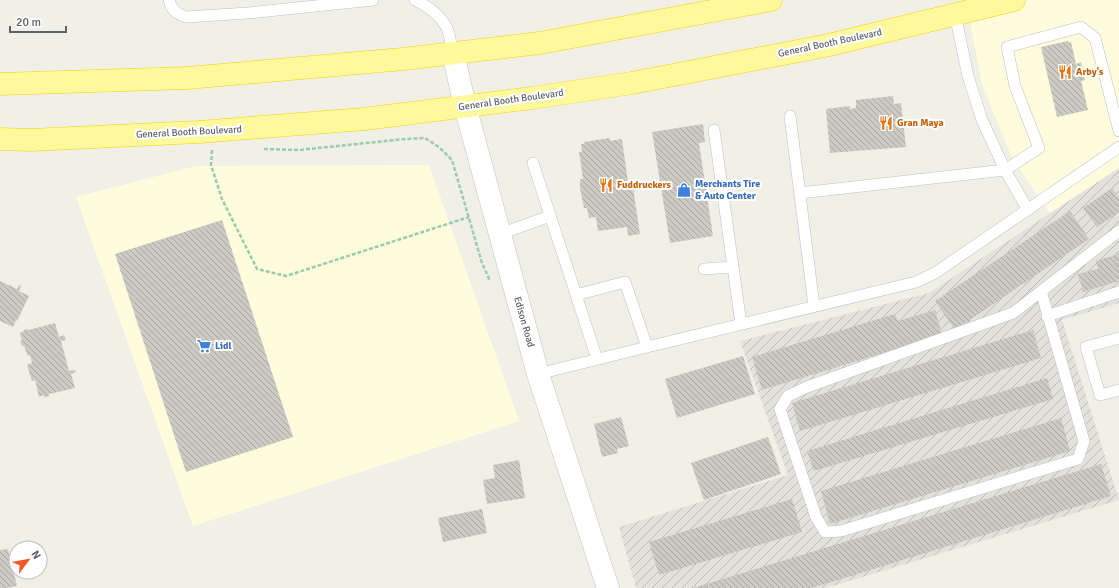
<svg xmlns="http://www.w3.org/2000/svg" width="1119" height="588" font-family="Signika,sans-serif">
	<defs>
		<pattern id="industrial-furrows" width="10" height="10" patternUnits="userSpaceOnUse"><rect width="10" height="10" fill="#e2e2db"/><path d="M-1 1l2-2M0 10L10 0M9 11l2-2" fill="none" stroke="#babbb5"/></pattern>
		<pattern id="building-back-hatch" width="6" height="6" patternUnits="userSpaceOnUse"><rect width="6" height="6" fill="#cccbc3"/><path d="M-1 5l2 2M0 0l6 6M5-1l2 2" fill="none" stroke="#a9a8a2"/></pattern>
	</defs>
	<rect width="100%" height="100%" fill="#f1f0e7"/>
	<path fill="#fffcdd" d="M966,0H1119V168L1050,213L1012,158L982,84Z
		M429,165L519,421L193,526L76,197L196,166Z"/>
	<path fill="url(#industrial-furrows)" d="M1119,168V303L1062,320L1119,500L826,588H636L619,527L788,475L740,341L929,293Z"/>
	<path fill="url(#building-back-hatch)" d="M1068,41L1069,43L1071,42L1076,64L1081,62L1085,80L1081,81L1088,110L1057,117L1041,47Z
		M893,96L894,104L901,103L906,147L830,153L826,109L850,106V109L856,108V100Z
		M703,124L705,142L699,143L713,236L670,243L652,132Z
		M610,138V141L622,139L628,182L632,181L640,234L628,236L627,227L598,231L596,217L589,218L587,208H584L580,188V179H583L579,152H582L581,144H584V142Z
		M1112,188L1119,198V212L1097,227L1083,208Z
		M1070,211L1089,239L955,330L935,301Z
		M222,220L293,437L186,472L115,254Z
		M1119,254V281L1083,292L1078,274L1098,269L1096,261Z
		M0,281L17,289L19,285L21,286L19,291L29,296L17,321L16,320L13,327L0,321Z
		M935,310L942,335L762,390L752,357L895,314L898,321Z
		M55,323L59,337L64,335L66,340L61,341L69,371L75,370L76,372L71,374L75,388L49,394V396L44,398V395L39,397L35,380L32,381L27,365L32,363L30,355L28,356L24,346H22L20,341L22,340L20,333L24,331V330L28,329L29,330Z
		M1033,330L1041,358L800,431L792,403Z
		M743,356L755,394L677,418L665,379Z
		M1047,378L1053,399L814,471L807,451Z
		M621,417L629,446L617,449L618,453L602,457L594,424Z
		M1061,418L1070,451L830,524L821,491Z
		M768,437L781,474L704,500L691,463Z
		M519,460L525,498L487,504L483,480L495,478L493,465Z
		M1101,464L1111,496L812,588H693Z
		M792,499L802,532L659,575L649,542Z
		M482,509L487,533L443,542L438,518Z
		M8,549L17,586L7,588H0V550Z"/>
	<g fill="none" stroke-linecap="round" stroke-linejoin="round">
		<defs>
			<path id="service" d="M169,0C172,11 176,13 186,17L248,13L373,0
				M415,0C428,6 440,15 447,28C450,35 451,45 453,53
				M955,14L968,76L982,120L1005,170L1028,210
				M790,116L814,306
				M714,130L741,324
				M533,163L597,359
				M800,193L1005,170L1039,148L1015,86L1007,47L1081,27L1095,38L1119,131
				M500,234L550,216
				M704,269L733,267
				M1041,291L1084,441L1078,459L841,531L825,532L816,517L780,409L788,396L807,387L1013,313L1119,231
				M576,295L625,282L647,347
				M1047,316L1119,292
				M1119,338L1086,347L1100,395L1119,390
				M538,374L647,347L916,282L935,273L1119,147"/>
			<path id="minor" d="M453,53L465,106L538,374L608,588"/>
			<path id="trunk" d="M0,84L187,78L403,59L540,43L771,0
				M0,139L31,140L199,132L262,127L364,119L532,98L632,83L829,45L1014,0"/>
		</defs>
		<use href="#service" stroke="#bebfc6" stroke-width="12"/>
		<use href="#minor" stroke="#bebfc6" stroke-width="23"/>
		<use href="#trunk" stroke="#f7d000" stroke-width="23"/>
		<path stroke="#9acbaf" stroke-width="2.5" stroke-dasharray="4 2" stroke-linecap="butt" d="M264,149L299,150L405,139L425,138L439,147L452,160L482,263L490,281
			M212,150L211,165L222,199L257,269L286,276L469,217"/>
		<use href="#service" stroke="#fff" stroke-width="11"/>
		<use href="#minor" stroke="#fff" stroke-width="22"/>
		<use href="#trunk" stroke="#fff99e" stroke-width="22"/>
	</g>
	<defs>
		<symbol id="restaurant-bare" viewBox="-9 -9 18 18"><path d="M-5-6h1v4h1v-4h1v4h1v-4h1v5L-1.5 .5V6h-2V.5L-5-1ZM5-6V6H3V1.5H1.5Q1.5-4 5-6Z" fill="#e8710a" stroke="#fff" stroke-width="2.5" paint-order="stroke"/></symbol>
		<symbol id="shop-bare" viewBox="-9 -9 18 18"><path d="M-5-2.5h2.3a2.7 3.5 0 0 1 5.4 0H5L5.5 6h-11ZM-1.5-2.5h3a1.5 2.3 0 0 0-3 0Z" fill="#3f7fe0" stroke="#fff" stroke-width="2.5" paint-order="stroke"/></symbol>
		<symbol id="supermarket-bare" viewBox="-9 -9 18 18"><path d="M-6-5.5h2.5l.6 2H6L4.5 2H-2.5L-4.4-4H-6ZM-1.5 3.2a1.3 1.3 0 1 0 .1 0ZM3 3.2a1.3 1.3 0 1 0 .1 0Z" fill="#3f7fe0" stroke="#fff" stroke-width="2.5" paint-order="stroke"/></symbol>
	</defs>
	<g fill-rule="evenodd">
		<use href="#restaurant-bare" x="1055" y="62" width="20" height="20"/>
		<use href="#restaurant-bare" x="876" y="113" width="20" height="20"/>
		<use href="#restaurant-bare" x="596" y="175" width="20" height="20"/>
		<use href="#shop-bare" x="674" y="180" width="20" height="20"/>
		<use href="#supermarket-bare" x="194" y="336" width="20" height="20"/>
	</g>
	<g text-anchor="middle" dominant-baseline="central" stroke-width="4" stroke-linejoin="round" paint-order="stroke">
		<g font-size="10" fill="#5e6168" stroke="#fff">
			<text transform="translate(830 43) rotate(-12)">General Booth Boulevard</text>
			<text transform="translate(511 100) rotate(-8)">General Booth Boulevard</text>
			<text transform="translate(189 132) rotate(-3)">General Booth Boulevard</text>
			<text transform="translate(524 322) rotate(74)">Edison Road</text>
		</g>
		<g font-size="10" font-weight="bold" fill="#c56008" stroke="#fff" text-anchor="start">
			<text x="1076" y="72">Arby's</text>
			<text x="897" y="123">Gran Maya</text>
			<text x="617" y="185">Fuddruckers</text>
		</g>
		<g font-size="10" font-weight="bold" fill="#366cbe" stroke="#fff" text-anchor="start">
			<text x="695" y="184">Merchants Tire<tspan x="695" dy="12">&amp; Auto Center</tspan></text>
			<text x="215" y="346">Lidl</text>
		</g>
	</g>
	<g transform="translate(28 560) rotate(58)"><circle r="19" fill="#ffffff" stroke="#bfc0c3"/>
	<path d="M0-3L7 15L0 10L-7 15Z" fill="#f4592a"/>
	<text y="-6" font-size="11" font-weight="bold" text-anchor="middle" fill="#5e6168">N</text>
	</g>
	<path d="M10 26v6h56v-6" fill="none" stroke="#5e6168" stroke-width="2"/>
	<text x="16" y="26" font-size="12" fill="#5e6168" stroke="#ffffff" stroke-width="3" paint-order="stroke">20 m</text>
</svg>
